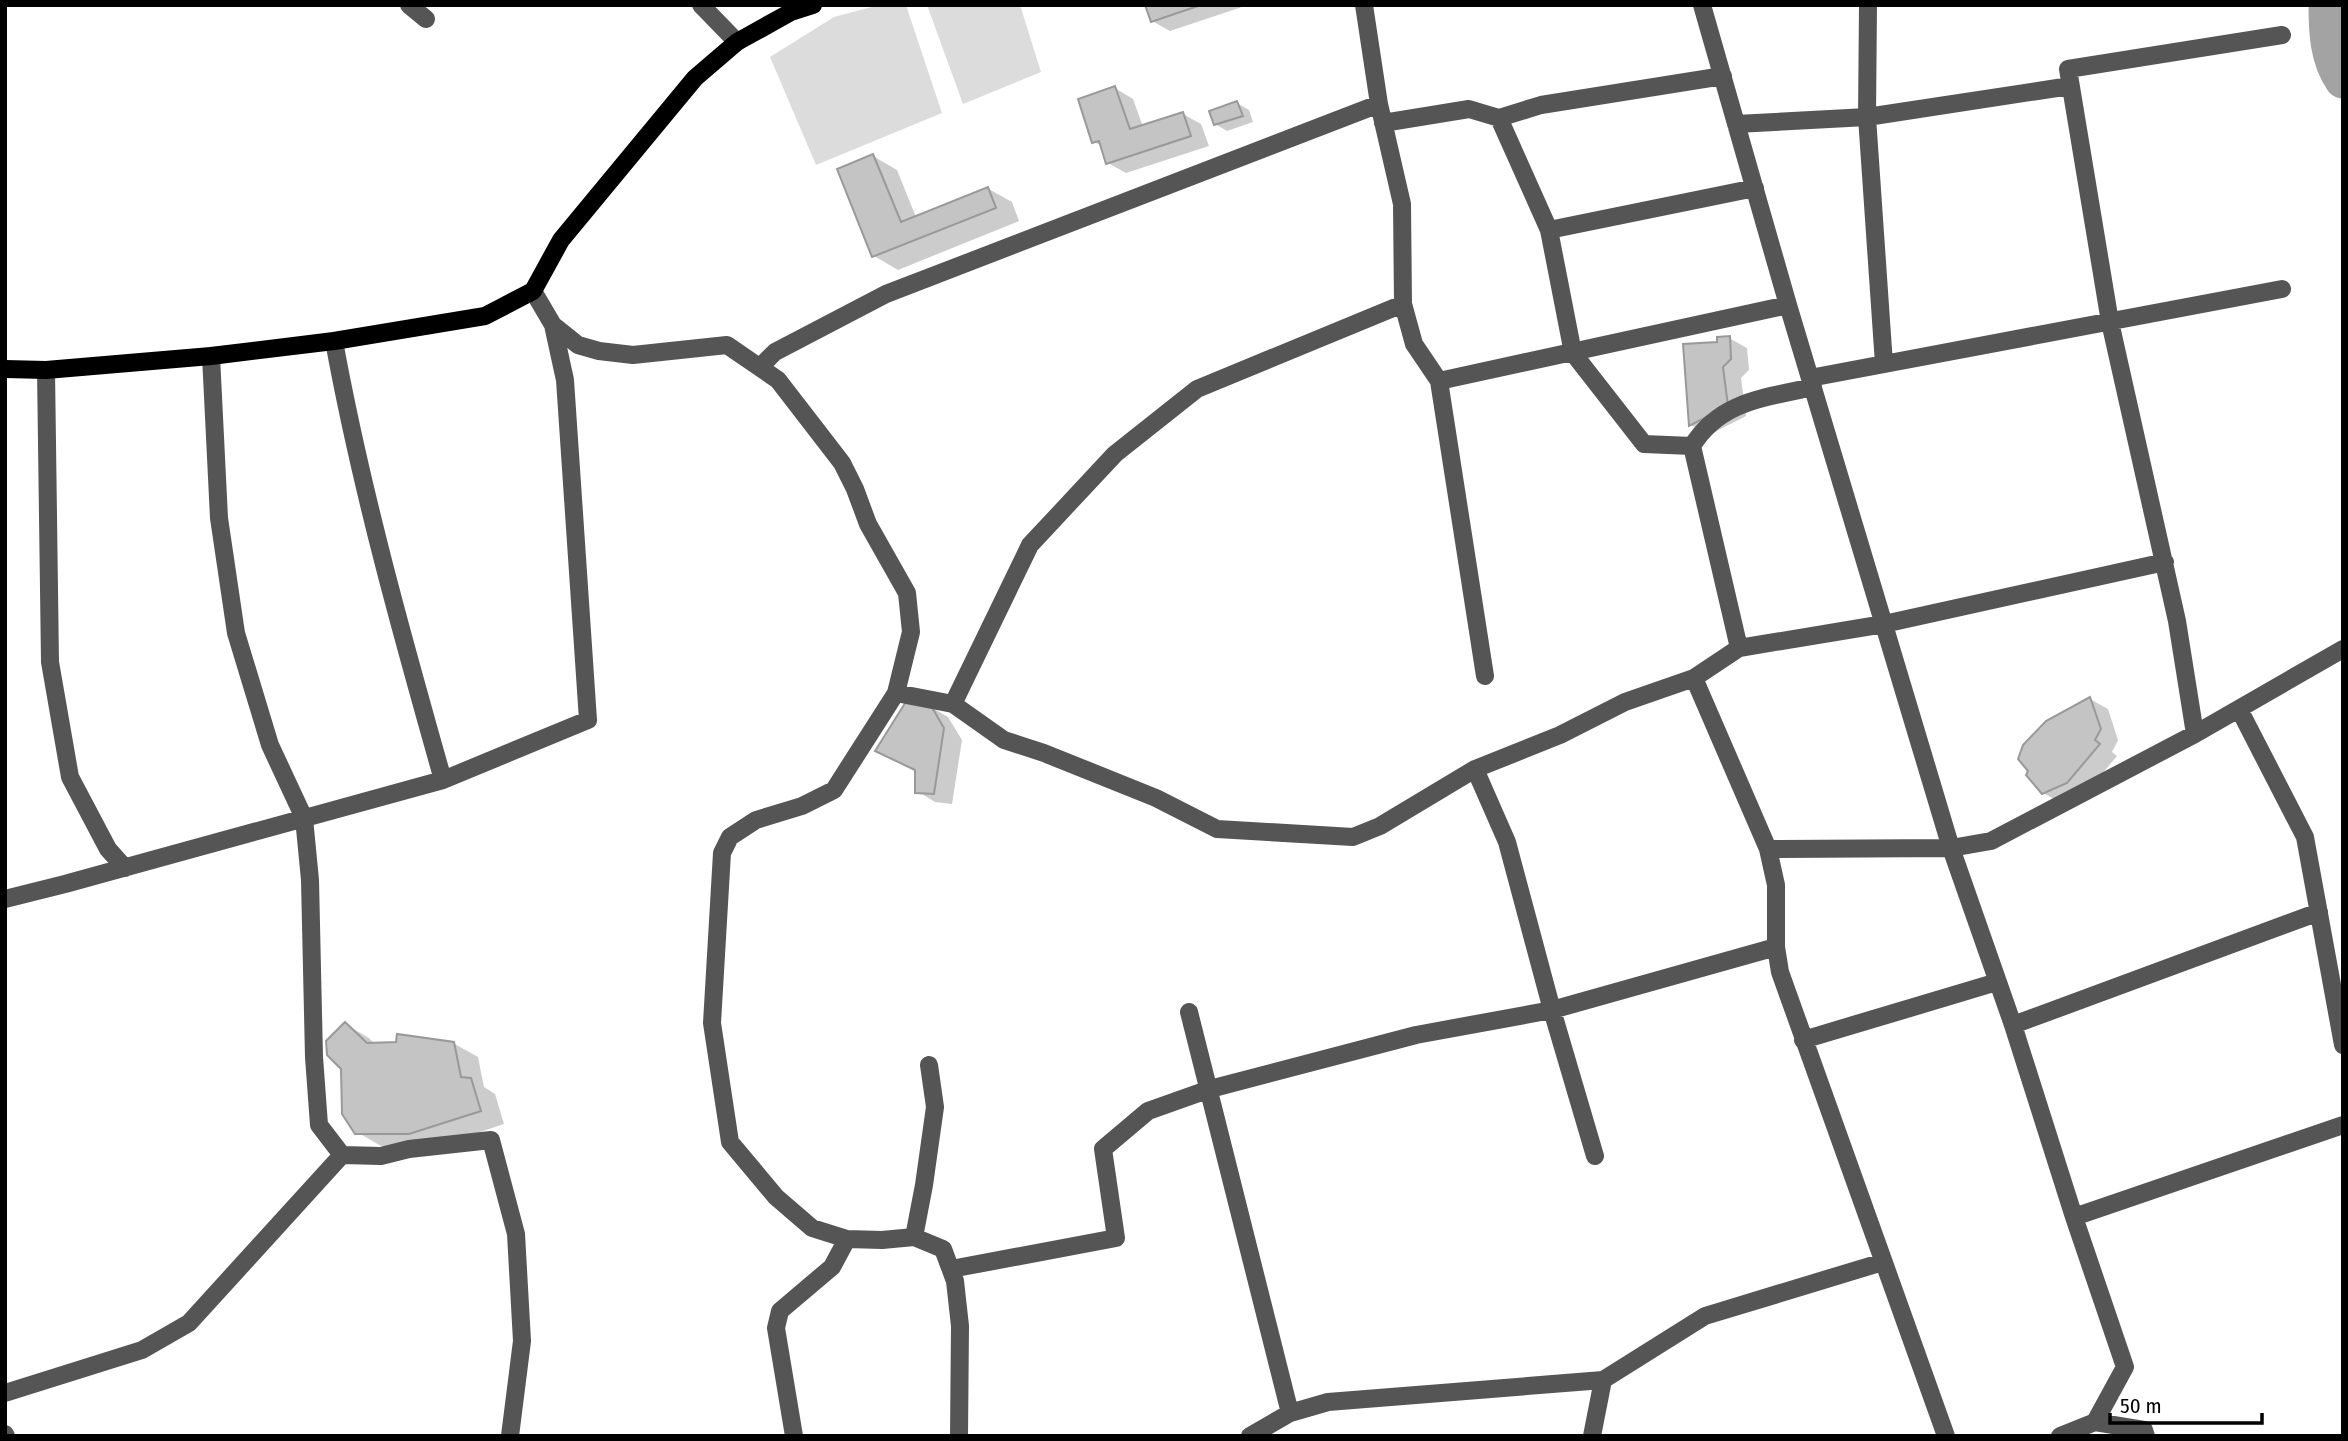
<svg xmlns="http://www.w3.org/2000/svg" width="2348" height="1441" font-family="'Fira Sans Condensed',sans-serif">
	<rect width="100%" height="100%" fill="#fff"/>
	<path fill="#dcdcdc" d="M879,5H906L942,113L816,165L770,57L834,17Z
		M927,5H1020L1041,72L963,104Z"/>
	<path fill="#0003" d="M1147,5H1248L1170,31L1152,21Z
		M1115,88L1133,99L1143,127L1183,114L1201,124L1209,146L1126,173L1108,163L1102,146L1094,142Z
		M1237,103L1249,110L1253,122L1227,131L1215,124Z
		M873,156L897,170L916,217L987,188L1012,202L1019,221L898,270L874,256Z
		M1729,338L1747,348L1749,370L1741,378L1746,416L1709,435L1691,425L1685,345L1719,343Z
		M2090,699L2108,709L2118,740L2112,752L2117,756L2086,793L2061,803L2043,793Z
		M929,706L948,717L962,740L952,804L935,802L917,791V771Z
		M345,1024L369,1038L376,1045L453,1043L478,1057L484,1087L495,1094L504,1124L435,1147L381,1146L357,1132Z"/>
	<g fill="none" stroke-linecap="round" stroke-linejoin="round">
		<path stroke="#a3a3a3" stroke-width="37" d="M2327,5C2327,32 2328,58 2343,80"/>
	</g>
	<path fill="#c4c4c4" stroke="#999" stroke-width="2" d="M1145,5H1201L1151,22Z
		M1115,86L1130,129L1183,112L1191,136L1106,164L1099,141L1092,143L1078,99Z
		M1237,101L1243,116L1214,125L1209,111Z
		M873,154L901,222L988,187L996,208L872,257L837,169Z
		M1730,336L1731,359L1723,367L1728,406L1689,426L1683,344L1717,342V337Z
		M2090,697L2101,729L2095,740L2100,744L2067,783L2042,794L2026,775L2028,771L2018,759L2023,745L2046,721Z
		M907,700L930,704L944,728L934,794L915,793V770L875,751Z
		M345,1022L367,1043L396,1042L397,1034L454,1042L461,1077L471,1078L481,1111L409,1134H355L342,1114L341,1069L327,1055L326,1041Z"/>
	<g fill="none" stroke-linecap="round" stroke-linejoin="round">
		<path stroke="#555" stroke-width="18" d="M409,5L426,19
			M701,5L737,42
			M1364,5L1379,104L1402,204L1403,304L1414,344L1439,381L1485,676
			M1702,5L1788,305L1951,848L2013,1025L2074,1217L2125,1367L2095,1422L2060,1436
			M1868,5L1867,117L1884,364
			M1499,118L1541,105L1723,76
			M1383,123L1469,109L1499,118L1549,230L1573,353L1644,444L1692,446L1739,648
			M1736,124L1867,117L2070,86
			M1549,230L1755,188
			M553,325L578,345L599,351L633,355L727,345L778,380L842,463L855,489L868,524L907,593L911,632L896,693L834,790L802,806L756,820L730,837L722,853L712,1023L730,1142L776,1197L812,1228L847,1239L882,1240L914,1237L943,1249L955,1281L960,1326L959,1436
			M334,341C361,489 402,635 443,780
			M211,356L219,518L236,633L270,745L304,818L310,880L314,1057L319,1125L342,1155L381,1156L409,1149L491,1140L516,1234L522,1341L510,1436
			M760,367L775,352L886,294L1379,104
			M46,370L50,662L70,777L108,849L125,868
			M1810,378L2282,289
			M1439,381L1788,305
			M1692,446C1720,401 1764,398 1813,387
			M1694,678L1768,849L1776,885V947L1780,972L1946,1436
			M896,693L953,704L1004,740L1044,753L1156,798L1217,829L1353,837L1380,826L1475,769L1560,735L1625,702L1694,678L1739,648L1884,624L2165,562
			M953,704L1030,545L1115,454L1197,389L1403,304
			M2239,709L2305,837L2343,1045
			M2195,734L2177,621L2110,322L2068,69L2282,35
			M1475,769L1507,842L1552,1010L1595,1156
			M1768,849L1951,848L1991,841L2195,734L2343,649
			M5,899L65,884L443,780L588,720L565,380L553,325L533,291
			M1189,1012L1290,1413
			M2013,1025L2319,912
			M1803,1040L1997,982
			M2074,1217L2343,1125
			M914,1237L924,1185L935,1107L929,1065
			M951,1269L1116,1238L1103,1149L1148,1111L1210,1089L1416,1035L1552,1010L1776,947
			M5,1393L142,1350L189,1323L342,1155
			M2095,1422L2144,1430L2146,1436
			M5,1434L6,1436
			M794,1436L776,1328L780,1311L832,1267L847,1239
			M1250,1436L1290,1413L1328,1402L1603,1380
			M1592,1436L1603,1380L1705,1316L1883,1262"/>
		<path stroke="#000" stroke-width="18" d="M5,369L46,370L211,356L334,341L485,316L533,291L561,240L695,78L737,42L791,12L813,5"/>
	</g>
	<rect width="2348" height="1441" fill="none" stroke="#000000" stroke-width="14"/>
	<path d="M2110 1413v10h152v-10" fill="none" stroke="#000000" stroke-width="3.5"/>
	<text x="2120" y="1413" font-size="21" fill="#000000" stroke="#ffffff" stroke-width="5" paint-order="stroke">50 m</text>
</svg>
